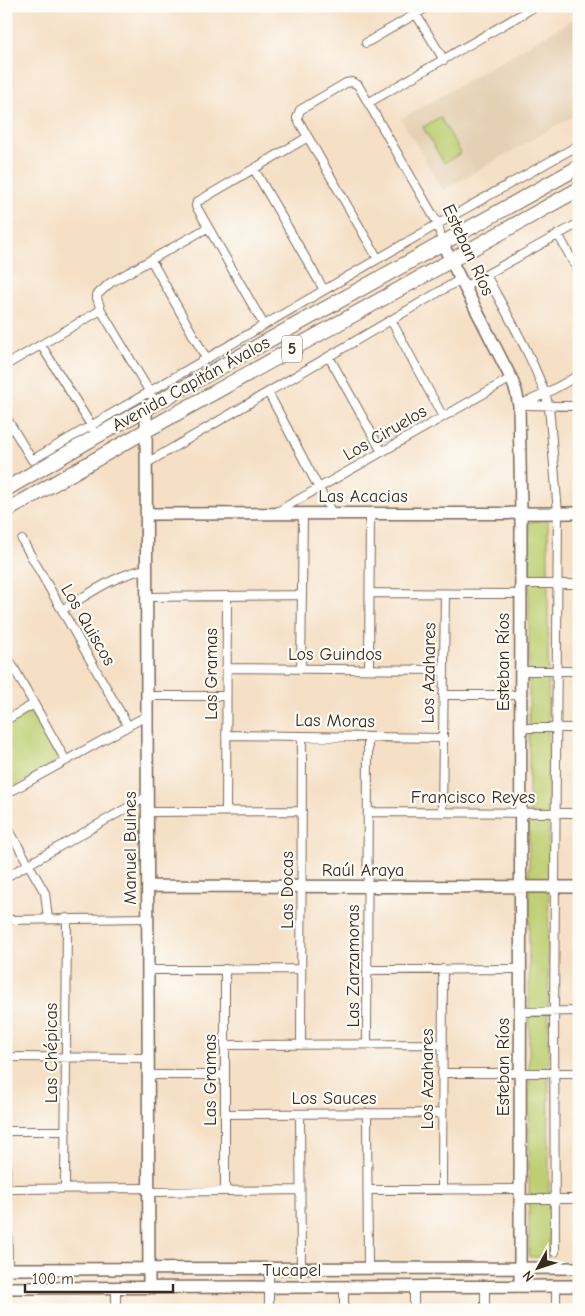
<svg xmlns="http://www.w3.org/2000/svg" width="585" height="1316" font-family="'Comic Neue',sans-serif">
	<rect width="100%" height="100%" fill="#fdfcf7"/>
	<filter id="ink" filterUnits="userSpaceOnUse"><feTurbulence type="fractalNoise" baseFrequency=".02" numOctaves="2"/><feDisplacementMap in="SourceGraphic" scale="10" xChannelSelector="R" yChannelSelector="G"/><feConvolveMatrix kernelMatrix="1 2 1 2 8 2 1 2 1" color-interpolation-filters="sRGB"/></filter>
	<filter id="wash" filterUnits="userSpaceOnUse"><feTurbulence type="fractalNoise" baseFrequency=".0096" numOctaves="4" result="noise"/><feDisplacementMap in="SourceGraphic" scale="20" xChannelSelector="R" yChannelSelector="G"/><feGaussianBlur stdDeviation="1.12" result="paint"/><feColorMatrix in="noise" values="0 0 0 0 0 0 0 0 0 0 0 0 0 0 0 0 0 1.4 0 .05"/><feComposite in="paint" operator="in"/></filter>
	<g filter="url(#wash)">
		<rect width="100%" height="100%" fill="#f5dfc5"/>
		<path fill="#e5d0b4" d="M579,16V113L443,190L401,119Z"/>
		<path fill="#bdcf72" stroke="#7c7c48" d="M440,117L461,153L444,163L423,127Z
			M548,521L549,1257H529V522Z
			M31,711L60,761L6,791V725Z"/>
	</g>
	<g filter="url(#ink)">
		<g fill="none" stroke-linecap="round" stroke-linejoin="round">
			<defs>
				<path id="street" d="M411,6L444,60
					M366,43L429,6
					M368,103L536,6
					M254,169L324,290
					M558,234L579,273
					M378,259L297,118L300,110L346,83L352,82L358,85L438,224L442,243
					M151,260L206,358
					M486,275C509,318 535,360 549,406L558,513L554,1011L555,1252
					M464,287L579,223
					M391,320L443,417
					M264,325L196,206L197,202L308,137
					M41,345L94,430
					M329,357L382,452
					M6,365L101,310
					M268,392L332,513
					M152,396L101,310L97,298V295L110,283L207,228
					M519,405L545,394L579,375
					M523,405L579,406
					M6,417L32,460L438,224L579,145
					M147,463L461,279
					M275,513L511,378
					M22,540L128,726
					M521,584H579
					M370,593L521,594
					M147,597L302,595
					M62,610C89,594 116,574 147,569
					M6,654L66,761
					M226,668L444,670
					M301,669L303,513
					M369,669L370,513
					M521,671H579
					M443,695H521
					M148,696H226
					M6,720L34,704
					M521,728H579
					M226,735L443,738
					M6,794L148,715
					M226,811L227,596
					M148,812L302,811
					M368,812L579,813
					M442,812L445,594
					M6,825L45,893L48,919
					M6,877L148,796
					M6,920L148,918
					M225,969V1191
					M148,970L301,969
					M368,970L520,969
					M520,1012L579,1011
					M367,1044L368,737
					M225,1045L443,1044
					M301,1045L302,736
					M6,1057L148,1058
					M442,1073H579
					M148,1075H225
					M367,1113L368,1268
					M225,1114L442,1113
					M300,1114L301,1269
					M6,1131H66
					M6,1155L8,1269
					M65,1188L67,918
					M7,1189L149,1188
					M368,1190L520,1189
					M442,1190L443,969
					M149,1192L300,1190
					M520,1199H579
					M344,1287V1310
					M116,1288V1310
					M269,1310V1269
					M414,1310V1287
					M485,1310V1286
					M556,1310V1286"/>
				<path id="secondary" d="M442,243L511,378L516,391L519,405L521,513L520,1286
					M146,409L149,1288
					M147,514L579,513
					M148,886L579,887
					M6,1269L579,1268
					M6,1288L579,1286"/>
				<path id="highway" d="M6,489L97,436L579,167
					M6,511L147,430L579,189"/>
			</defs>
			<use href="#street" stroke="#7c6958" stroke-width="10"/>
			<use href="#secondary" stroke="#7c6958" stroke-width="14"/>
			<use href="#highway" stroke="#7c6958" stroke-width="16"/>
			<use href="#street" stroke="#fff" stroke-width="8"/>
			<use href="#secondary" stroke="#fff" stroke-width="11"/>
			<use href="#highway" stroke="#fff" stroke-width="14"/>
		</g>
	</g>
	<g text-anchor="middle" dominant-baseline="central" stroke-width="4.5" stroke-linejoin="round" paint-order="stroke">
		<rect fill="#fdfcf7" stroke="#75695f" stroke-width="1" x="282" y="335.5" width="20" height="27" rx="4"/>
		<g font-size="16" font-weight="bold" fill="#3b2a1e">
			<text x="292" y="349">5</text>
		</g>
		<g font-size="18" fill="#3b2a1e" stroke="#fdfcf7">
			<text transform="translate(468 250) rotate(65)">Esteban Ríos</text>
			<text transform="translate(191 384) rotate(-29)">Avenida Capitán Ávalos</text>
			<text transform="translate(385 433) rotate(-30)">Los Ciruelos</text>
			<text x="363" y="496">Las Acacias</text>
			<text transform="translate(88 625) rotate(60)">Los Quiscos</text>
			<text x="335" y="654">Los Guindos</text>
			<text transform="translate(503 662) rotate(-90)">Esteban Ríos</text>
			<text transform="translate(429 673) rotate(-89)">Los Azahares</text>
			<text transform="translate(211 674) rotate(-90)">Las Gramas</text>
			<text transform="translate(335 721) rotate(1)">Las Moras</text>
			<text x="473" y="797">Francisco Reyes</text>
			<text transform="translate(130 848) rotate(-90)">Manuel Bulnes</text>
			<text x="363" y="870">Raúl Araya</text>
			<text transform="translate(287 890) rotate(-90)">Las Docas</text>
			<text transform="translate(353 966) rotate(-90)">Las Zarzamoras</text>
			<text transform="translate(51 1053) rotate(-90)">Las Chépicas</text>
			<text transform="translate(503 1067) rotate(-90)">Esteban Ríos</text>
			<text transform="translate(427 1079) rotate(-90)">Los Azahares</text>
			<text transform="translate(210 1080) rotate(-90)">Las Gramas</text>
			<text x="334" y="1098">Los Sauces</text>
			<text x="292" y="1270">Tucapel</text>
		</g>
	</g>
	<rect width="585" height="1316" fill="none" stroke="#fdfcf7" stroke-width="25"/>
	<g transform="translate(538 1268) rotate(230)" stroke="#fdfcf7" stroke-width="4" paint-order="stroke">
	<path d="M0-4L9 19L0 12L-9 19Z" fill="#3b2a1e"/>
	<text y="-8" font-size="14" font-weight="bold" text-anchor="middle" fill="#3b2a1e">N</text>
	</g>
	<path d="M25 1284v8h148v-8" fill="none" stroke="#3b2a1e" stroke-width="2.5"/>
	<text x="32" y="1284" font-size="15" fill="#3b2a1e" stroke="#fdfcf7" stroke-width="4" paint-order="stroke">100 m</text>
</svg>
